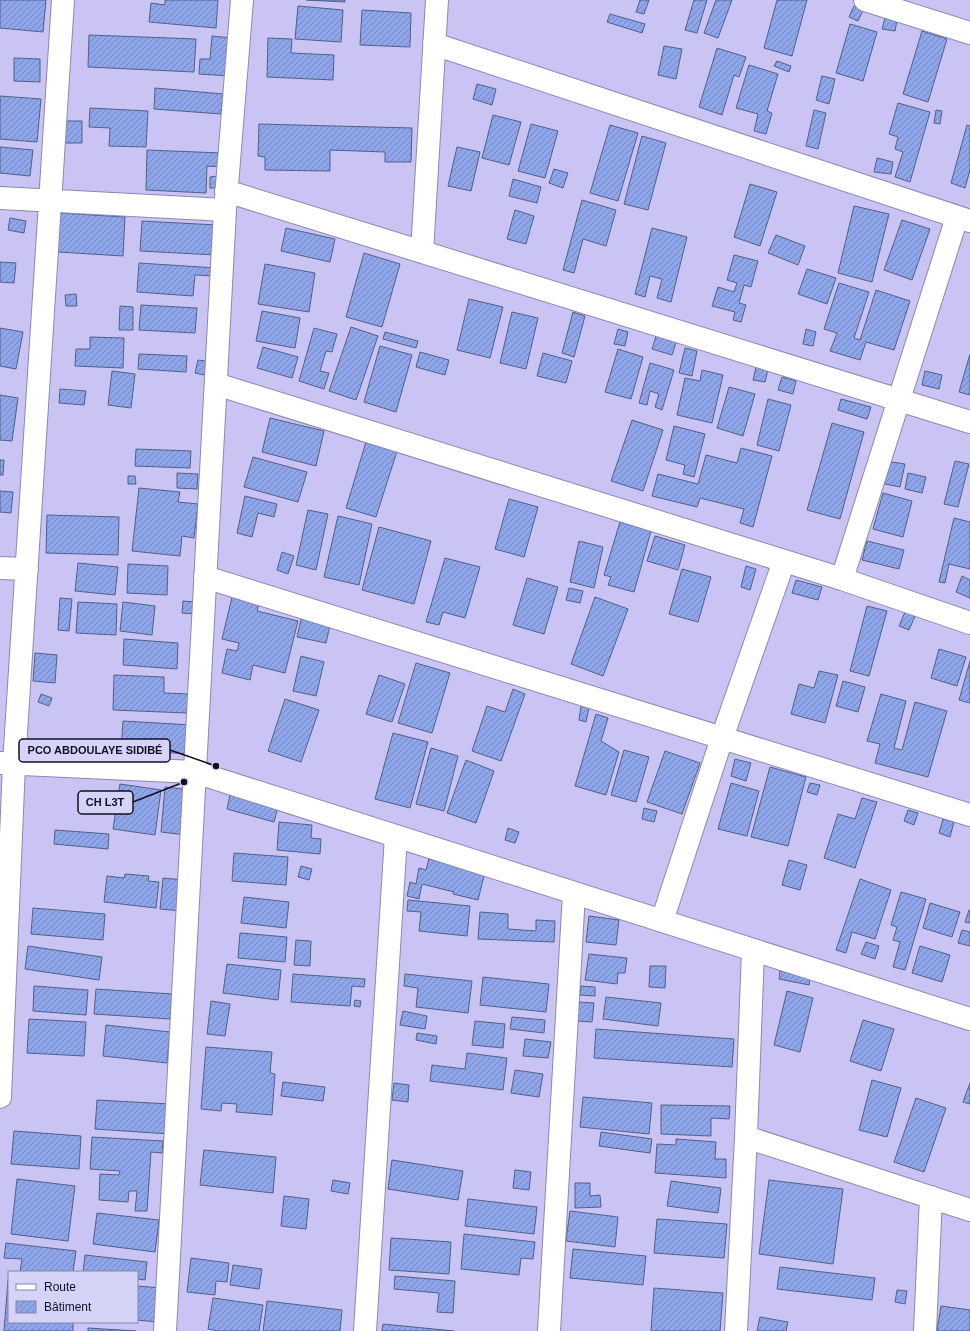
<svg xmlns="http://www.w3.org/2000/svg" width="970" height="1331" font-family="Helvetica,sans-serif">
	<defs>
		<pattern id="building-hatch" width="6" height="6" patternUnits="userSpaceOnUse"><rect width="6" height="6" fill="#8fa6ea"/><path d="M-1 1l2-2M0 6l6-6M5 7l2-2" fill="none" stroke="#7386bd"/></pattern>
	</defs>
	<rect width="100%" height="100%" fill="#c9c4f4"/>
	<path fill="url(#building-hatch)" stroke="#515f87" d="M0,0H46L43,32L0,28Z
		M165,0H218L216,28L149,22L151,3L165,5Z
		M306,0H345V2Z
		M640,0H649L644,14L636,12Z
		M694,0H707L697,33L685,30Z
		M716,0H732L718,38L704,33Z
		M777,0H807L792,56L764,48Z
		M298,6L343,10L341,42L295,39Z
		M854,6L863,10L858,21L849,17Z
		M362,10L411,13L410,47L360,45Z
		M610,14L645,24L642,33L607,22Z
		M885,18L897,20L895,31L882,29Z
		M850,24L877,32L863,81L836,73Z
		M922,31L947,39L928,102L903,94Z
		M89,35L196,39L194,72L88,67Z
		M212,36L232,38L230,76L199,74L200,59H210Z
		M268,38L292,39L291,53L334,55L333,80L267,77Z
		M664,46L682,49L676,79L658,75Z
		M717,48L746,57L739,77L734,75L722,115L699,107Z
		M14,58L40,59V82L14,81Z
		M777,61L791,66L789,72L774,66Z
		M749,65L778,74L767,111L772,113L766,134L754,131L758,114L736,108Z
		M822,76L835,79L829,104L816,100Z
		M477,84L496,89L492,105L473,99Z
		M155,88L223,94L221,114L154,109Z
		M0,96L41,99L37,142L0,139Z
		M898,103L930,112L910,182L895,177L903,152L895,149L898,137L889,134Z
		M90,108L148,111L146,147L109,146L110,128L89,127Z
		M814,110L826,113L818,149L806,146Z
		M936,110L942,111L940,124L934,123Z
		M493,115L521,122L509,165L482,158Z
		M63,121H82V143H63Z
		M259,124L412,128L411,162H385V152L330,150V171L265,170V157L258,156Z
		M531,124L558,131L545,178L518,171Z
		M610,125L638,133L618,201L590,193Z
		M967,125L970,126V170L965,188L951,183Z
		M642,136L666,143L648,210L624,204Z
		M0,147L33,150L30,176L0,173Z
		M457,147L480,152L471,191L448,186Z
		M147,150L222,153V167L207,166L206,193L146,190Z
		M877,158L893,162L891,174L874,172Z
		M554,169L568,173L563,188L549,183Z
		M217,176V188H210V177Z
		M513,179L541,187L537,203L509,196Z
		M750,184L777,192L760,246L734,237Z
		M582,200L616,210L606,246L583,239L574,273L563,270Z
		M854,206L889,214L872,282L838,273Z
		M515,210L534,216L526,244L507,239Z
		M60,213L125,217L123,256L58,252Z
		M10,218L26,221L24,233L8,230Z
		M902,220L930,229L912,280L884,270Z
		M142,221L217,225L216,255L140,251Z
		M286,228L335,239L330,262L281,251Z
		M652,228L687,237L671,302L657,298L662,279L650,276L645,297L635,294Z
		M776,235L805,246L798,265L768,253Z
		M364,253L400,264L382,327L346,317Z
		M734,255L758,261L751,287L744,285L739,303L746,305L741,322L733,320L735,312L712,306L718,287L734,292L737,283L727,280Z
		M0,262L16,263L14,283L0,282Z
		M139,263L216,268L215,276L195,275L193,296L137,292Z
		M265,264L315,273L309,312L258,304Z
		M807,269L836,278L827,304L798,294Z
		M839,283L869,292L854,338L860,340L876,290L910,301L894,350L866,342L860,360L830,351L837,333L824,329Z
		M76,294L77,306H66L65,295Z
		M469,299L503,307L490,358L457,350Z
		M141,305L197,308L195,333L139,330Z
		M120,306L133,307V330H119Z
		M262,311L300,318L295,348L256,341Z
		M512,312L538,318L526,369L500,363Z
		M573,312L585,316L574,357L562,353Z
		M351,327L378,336L356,400L329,391Z
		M0,328L23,332L16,369L0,366Z
		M314,328L337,334L332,352L326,351L320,371L329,373L324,389L299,381Z
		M618,329L628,332L625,346L614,344Z
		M806,329L816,332L813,346L803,344Z
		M385,332L418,341L416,348L383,339Z
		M656,336L676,342L672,355L652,349Z
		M90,337L124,338L123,368L75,366L76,349H90Z
		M380,346L412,355L396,412L364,402Z
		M263,347L298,357L292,378L257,368Z
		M685,348L697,351L692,376L679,373Z
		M618,349L643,357L631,399L605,392Z
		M420,352L449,360L445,375L416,367Z
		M543,353L572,361L566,383L537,376Z
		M139,354L187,356L186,372L138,369Z
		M970,354V395L959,392Z
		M198,360L212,362L209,376L195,373Z
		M650,363L674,370L662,410L655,407L659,394L650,391L647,405L639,403Z
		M756,367L768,369L765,382L753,380Z
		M702,370L723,375L712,423L677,415L685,378L700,381Z
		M112,371L135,374L131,408L108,405Z
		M925,371L942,375L939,389L922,385Z
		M782,377L796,381L793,394L778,390Z
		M729,387L755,394L743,436L717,428Z
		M60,389L86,391L84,405L59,403Z
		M0,395L18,398L12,441L0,440Z
		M768,399L791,405L779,451L757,445Z
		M841,399L871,407L867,419L838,410Z
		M270,418L324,431L316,466L262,452Z
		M632,420L663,430L643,491L611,481Z
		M832,423L864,432L840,519L807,510Z
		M674,426L705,434L694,477L683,474L685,465L666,460Z
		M366,442L397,451L376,517L346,508Z
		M741,448L772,456L753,527L740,523L744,509L700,498L697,507L652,496L658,474L698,484L706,455L737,463Z
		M136,449L191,451L190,468L135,466Z
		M253,457L307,472L298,502L244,487Z
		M0,460H4L3,475H0Z
		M885,461L905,464L900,487L880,483Z
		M955,461L969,464L958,507L944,504Z
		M177,473L198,474L197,489L177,488Z
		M908,473L926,477L922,493L905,489Z
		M128,476H135L136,484H128Z
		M139,488L180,492L178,502L198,504L194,538L182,536L180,556L132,551Z
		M0,491L13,492L11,513L0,512Z
		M883,493L912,501L903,537L873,529Z
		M245,496L277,504L274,517L258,513L252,537L237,533Z
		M509,499L538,507L524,557L495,549Z
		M308,510L328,514L316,570L296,565Z
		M47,515L119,517L118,555L46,553Z
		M338,516L372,524L359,585L324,577Z
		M954,518L970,522V569L949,564L945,583L939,582Z
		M620,522L651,531L634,592L608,585L611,577L604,575Z
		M379,527L431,541L414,604L362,590Z
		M655,536L685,545L678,570L647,561Z
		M579,541L603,547L594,588L570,582Z
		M867,541L904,550L899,569L862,560Z
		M282,552L294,556L288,574L277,570Z
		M445,558L480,567L465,618L443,612L439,625L426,622Z
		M78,563L118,567L115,595L75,591Z
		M128,564L168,566L167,595L127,593Z
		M746,566L756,569L750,590L741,587Z
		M682,569L711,577L698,622L669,614Z
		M962,576L970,580V598L956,592Z
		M527,578L558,587L544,634L513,625Z
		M796,580L822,587L818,600L792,593Z
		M569,588L583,591L580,603L566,600Z
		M233,593L260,600L257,611L298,621L285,673L253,665L250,680L222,673L227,649L237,651L239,643L222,639Z
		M595,597L628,609L603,676L571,664Z
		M60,598L72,599L69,631L58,630Z
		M183,601L196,602L195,614L182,613Z
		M78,602L117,604L116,635L76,633Z
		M123,602L155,606L152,635L120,631Z
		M867,606L887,611L869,676L850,671Z
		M905,612L915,616L909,630L899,626Z
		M302,615L331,621L326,643L297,637Z
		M124,639L178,643L177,669L123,665Z
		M939,649L966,657L957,686L931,678Z
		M35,653L57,655L55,683L33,681Z
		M301,656L324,662L316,696L293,691Z
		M970,661V703L959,700Z
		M416,663L450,673L432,733L398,723Z
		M819,671L838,675L825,723L791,714L799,684L814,688Z
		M114,675L164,677V693L188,694L187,713L113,710Z
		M379,675L405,684L392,722L366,714Z
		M843,681L865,687L858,712L836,706Z
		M513,689L525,694L501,761L472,751L487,706L505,712Z
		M41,694L52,698L49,706L38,702Z
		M881,694L906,701L894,748L902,750L915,702L947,711L928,777L875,763L880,744L867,741Z
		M285,699L319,710L301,762L268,751Z
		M581,706L589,708L586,722L579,720Z
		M596,714L608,718L601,741L619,752L606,795L575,786Z
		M123,721L192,725L191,754L121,750Z
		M393,733L428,742L410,808L375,799Z
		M431,748L458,756L444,811L416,804Z
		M624,750L649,757L636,802L611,795Z
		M665,751L700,763L682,814L647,802Z
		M735,759L751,763L746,781L731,776Z
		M466,760L494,771L476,823L447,813Z
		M770,767L806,777L788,846L751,837Z
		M731,783L759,791L747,836L718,829Z
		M810,783L820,785L817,795L807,792Z
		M120,784L161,790L155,835L113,829Z
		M165,787L191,790L186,835L161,832Z
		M230,795L278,807L274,822L227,809Z
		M862,798L877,802L855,868L824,858L838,814L855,819Z
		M644,808L657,811L654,822L642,819Z
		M908,810L918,813L914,825L904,821Z
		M943,819L954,822L950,837L939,833Z
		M279,822L312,825L311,838L321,839L320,854L277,850Z
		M508,828L519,832L515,843L505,840Z
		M55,830L109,834L108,849L54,844Z
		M234,853L288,857L286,885L232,881Z
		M429,859L485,872L478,900L453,894L454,892L422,884L419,899L407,896L410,882L416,884L419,868L426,870Z
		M789,860L807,865L800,890L782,885Z
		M301,866L312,869L309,880L298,877Z
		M125,874L149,876L148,881L159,882L156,908L104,902L107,876L124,878Z
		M163,878L184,880L181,911L160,909Z
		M860,879L891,890L875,939L852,932L846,953L836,950Z
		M901,892L926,899L905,970L893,967L900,942L893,940L897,927L891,925Z
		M244,897L289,902L286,928L241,923Z
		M408,900L470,906L467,936L419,931L421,912L407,911Z
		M930,903L960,912L952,937L923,928Z
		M33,908L105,914L103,940L31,934Z
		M969,910H970V923L965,922Z
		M480,912L508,914V929L536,931V920L555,921L554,942L478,939Z
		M589,916L619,920L616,945L586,942Z
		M962,930L970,932V946L958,943Z
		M240,933L287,937L285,962L238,958Z
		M296,940L311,941L310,966L294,965Z
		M866,942L879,946L875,959L861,954Z
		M28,946L102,957L99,980L25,969Z
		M920,946L950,955L942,982L912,973Z
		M589,954L627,958L625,973H618L617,984L585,980Z
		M227,964L281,970L278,1000L223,993Z
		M650,966H666L665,988L649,987Z
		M780,971L810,977L809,985L779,979Z
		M293,974L365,979L364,987L352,986L350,1006L291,1002Z
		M405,974L472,981L468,1013L416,1007L418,988L404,986Z
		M483,977L549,984L546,1012L480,1005Z
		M34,986L88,990L86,1015L33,1011Z
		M581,986L595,987V996L580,995Z
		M96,989L172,994L170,1019L94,1014Z
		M787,991L813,998L800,1052L774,1045Z
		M606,997L661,1003L658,1026L603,1019Z
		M355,1000L361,1001L360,1007L354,1006Z
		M211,1001L230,1004L225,1036L207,1034Z
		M579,1002L594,1003L592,1022L577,1021Z
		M403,1011L427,1016L425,1029L400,1025Z
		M512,1017L545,1020L544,1033L510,1029Z
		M29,1019L86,1022L84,1056L27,1053Z
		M863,1020L894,1029L881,1071L850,1061Z
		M475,1021L505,1024L503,1048L472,1045Z
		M106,1025L170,1032L167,1063L103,1056Z
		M596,1029L734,1039L732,1067L594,1058Z
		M417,1033L437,1036L436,1044L416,1040Z
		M525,1039L551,1042L548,1058L523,1056Z
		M206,1047L272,1052L270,1073L275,1074L272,1115L236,1112L237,1104L222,1103L221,1111L201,1109Z
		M467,1053L507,1058L503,1090L430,1081L432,1065L465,1069Z
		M515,1070L543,1074L539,1097L511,1093Z
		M872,1080L901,1088L887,1137L859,1130Z
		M283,1082L325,1087L323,1101L281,1096Z
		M394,1083L409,1085L408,1102L392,1100Z
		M970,1083V1104L963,1102Z
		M583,1097L652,1103L649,1134L580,1127Z
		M916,1098L946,1108L924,1172L894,1162Z
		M97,1100L170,1104L169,1134L95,1129Z
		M661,1105L730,1106L729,1119L711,1118V1136L661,1134Z
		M14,1131L81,1136L79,1169L11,1164Z
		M601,1132L652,1139L650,1153L599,1146Z
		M92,1137L163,1141L162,1153L151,1152L147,1211H135L137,1191H129L128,1202L99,1200L100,1174L119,1175L120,1171L90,1169Z
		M676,1139L716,1142L715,1159H726V1178L655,1173L657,1144L676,1145Z
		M204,1150L276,1157L273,1193L200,1185Z
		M392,1160L463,1171L458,1200L388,1189Z
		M515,1170L531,1172L529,1190L513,1188Z
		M17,1179L75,1186L68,1241L11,1234Z
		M333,1180L350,1183L348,1194L331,1191Z
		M769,1180L843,1189L833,1264L759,1254Z
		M671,1181L721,1188L718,1213L667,1206Z
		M575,1183H590V1196L600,1195L601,1207L575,1208Z
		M284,1196L309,1199L306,1229L281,1226Z
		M468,1199L537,1207L534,1234L465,1226Z
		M570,1211L618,1217L615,1247L566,1241Z
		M97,1213L159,1220L155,1252L93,1244Z
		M657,1219L727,1224L724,1258L654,1253Z
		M464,1234L535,1242L533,1259L521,1258L519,1275L461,1269Z
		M391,1238L451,1242L449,1274L389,1270Z
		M6,1243L76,1251L73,1272H20L22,1259L4,1258Z
		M573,1249L646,1256L643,1285L570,1278Z
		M85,1255L147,1262L145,1280L137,1279V1272H83Z
		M191,1258L229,1263L227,1282L216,1281L215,1295L187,1292Z
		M233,1265L262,1269L259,1289L230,1285Z
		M780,1267L875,1278L872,1300L777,1289Z
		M395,1276L455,1281L453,1313L437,1312L439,1293L394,1289Z
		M8,1280H9V1322H73V1331H4Z
		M137,1286L162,1288L158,1322L137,1320Z
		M654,1288L723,1293L720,1331H651Z
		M897,1290L907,1291L905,1304L895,1302Z
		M213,1298L263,1305L259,1331H219L208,1329Z
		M267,1301L342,1310L340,1331H263Z
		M941,1306L970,1310V1331H937Z
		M760,1317L788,1322L786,1331H757Z
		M383,1324L454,1331H382Z
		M88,1328L136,1331H88Z"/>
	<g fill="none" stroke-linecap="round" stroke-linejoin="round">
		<defs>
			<path id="street" d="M865,0L970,33
				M434,44L970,221
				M226,191L970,422
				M0,198L225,210
				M422,252L437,0
				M216,384L842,579L970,623
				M0,568L27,569
				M205,577L970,815
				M842,579L957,217
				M0,763L195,772L970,1019
				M662,921L722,738L784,561
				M0,1097L14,764L63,0
				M746,1137L970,1210
				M165,1331L225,210L242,0
				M365,1331L396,836
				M549,1331L574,893
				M736,1331L746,1137L753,950
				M925,1331L931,1197"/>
		</defs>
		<use href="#street" stroke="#8c87b4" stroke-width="24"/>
		<use href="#street" stroke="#fff" stroke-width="22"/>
	</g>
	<path fill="none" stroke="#120f20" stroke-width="1.5" d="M216 766L170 750M184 782L133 802"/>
	<g fill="#120f20" stroke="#d6d3f9" stroke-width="1.5">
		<circle cx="216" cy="766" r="4"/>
		<circle cx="184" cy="782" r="4"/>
	</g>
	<g fill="#d6d3f9" stroke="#120f20" stroke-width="1.5">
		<rect x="19" y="739" width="151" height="23" rx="4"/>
		<rect x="78" y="791" width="55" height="23" rx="4"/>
	</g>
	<g font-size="11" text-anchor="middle" font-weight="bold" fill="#120f20">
		<text x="95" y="754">PCO ABDOULAYE SIDIBÉ</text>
		<text x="105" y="806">CH L3T</text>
	</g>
	<rect x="8" y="1271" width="130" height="52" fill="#d6d3f9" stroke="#8885a2"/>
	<rect x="16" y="1284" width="20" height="6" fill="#ffffff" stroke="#8885a2"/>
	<text x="44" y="1291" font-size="12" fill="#120f20">Route</text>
	<rect x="16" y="1301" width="20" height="12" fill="url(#building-hatch)" stroke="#8885a2"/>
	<text x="44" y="1311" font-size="12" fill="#120f20">Bâtiment</text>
</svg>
